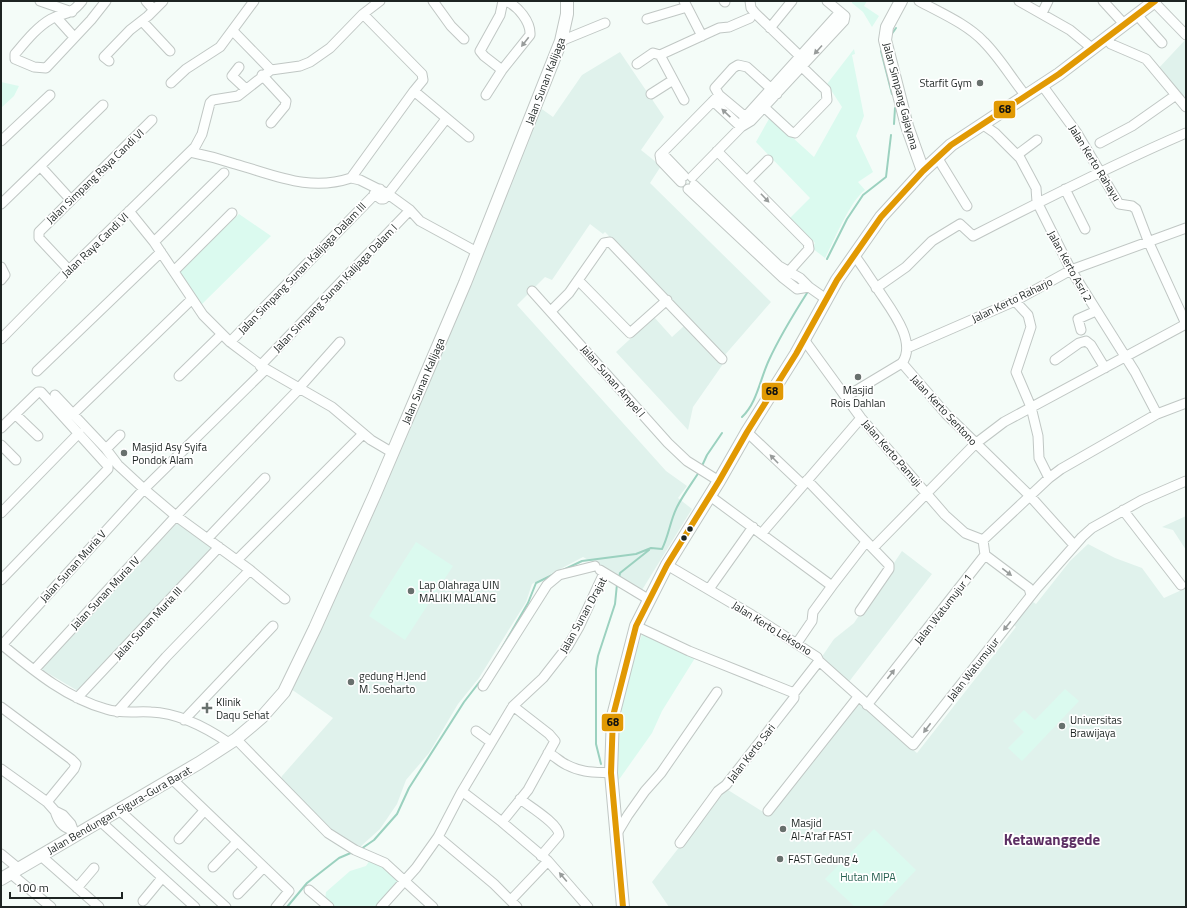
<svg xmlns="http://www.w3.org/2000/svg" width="1187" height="908" font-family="'Titillium Web',sans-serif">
	<rect width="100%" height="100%" fill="#f4fcf8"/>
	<path fill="#e0f2ec" d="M1186,39V95L1180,98L1157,70Z
		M620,52L664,117L641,150L661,166L650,183L771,302L724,356L605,232L603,234L590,224L552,280L545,277L517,305L666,471L687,486L678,498L692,509L642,590L583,557L532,584L526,602L479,678L458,704L429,753L406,780L397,804L380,829L360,847L350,844L333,834L281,779L282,776L333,718L291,689L373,515L539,107L553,117L582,75Z
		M654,317L672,337L684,326L723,364L693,407L688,430L616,352Z
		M1186,516V550L1173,530L1162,527Z
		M179,521L215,546L78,691L41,669Z
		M1088,544L1115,558L1142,568L1164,598L1186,588V907H669L652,882L723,791L728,790L768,815L856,704L859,703L917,753L1016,627L1014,625L1033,602L1036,604L1070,561Z
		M902,551L932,574L848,683L821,658L834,639L854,623Z"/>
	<path fill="#dbfaef" d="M852,1H867L864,6L879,16L872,27L863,12L852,3Z
		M854,49L855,54L852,55L864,116L856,136L873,172L858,182L865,190C850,201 834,241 825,258L812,248L815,243L790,218L810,198L756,142L770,117L814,157L842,107L827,84Z
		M1,82L19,86L14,96L1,108Z
		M239,214L271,236L200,306L179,271Z
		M416,542L453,566L405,640L369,616Z
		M642,634L695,658L662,711L652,733L618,781C614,727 626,684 642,634Z
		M1065,689L1079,701L1022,761L1008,748L1024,732L1013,721L1024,710L1035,720Z
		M874,829L916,870L881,907H855L825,879Z
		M370,860L383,863L401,880L378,907H330L325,900L326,892L350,871L366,866Z"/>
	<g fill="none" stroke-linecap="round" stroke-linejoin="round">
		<path stroke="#9bd1bf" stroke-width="2" d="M891,35L896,28
			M881,51L892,94
			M894,124L895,108
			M827,259L847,219L863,195L886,177L891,135
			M742,417C757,403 760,379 769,360C780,336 793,315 807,293
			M701,468L707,455L722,433
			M563,570L582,561L636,554L651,548L662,549C669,535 670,521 677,507C683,495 692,483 699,472
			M619,578L620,573L649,550
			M499,653L528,603L536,583L554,574
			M601,764L596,744V669L598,656L615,604L617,584
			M361,849L374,840L397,814L409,788L464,702L481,680
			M287,907L307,883L339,858L353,852"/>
		<defs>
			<path id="minor" d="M40,1L72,12
				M82,1C69,17 66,11 51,19C37,27 26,41 15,54V59L34,67L46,68L91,20L106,1
				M146,1L154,10
				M433,1L451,26L464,39
				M684,1L702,36
				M724,1L725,2
				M750,1L751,8L755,13L805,61
				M919,1C941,13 967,24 984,42C1000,58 1012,79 1026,96
				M1019,1L1070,30L1093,49
				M1103,1L1125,25
				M1154,2L1186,35
				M1042,13L1048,1
				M363,14L422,74L423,80L414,91
				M1137,15L1162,43
				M56,17L74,37
				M647,19L687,7
				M142,21L170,51
				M770,28L792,1
				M233,31L271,70
				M1106,38L1111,44L1146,59L1186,107
				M561,41L605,23
				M660,55L684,100
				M109,61L104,57L106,55L130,30L148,16L163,1
				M637,64L653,53L660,55L719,28L729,27L750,18
				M239,67L232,76L246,89
				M502,70L484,56L480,51L500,15L503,1
				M262,75L286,101L285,106L271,123
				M171,83L186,69L220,47L254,1
				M1042,85L1077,133L1119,204L1132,206L1136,209L1149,243L1186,324
				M651,94L673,80
				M486,95L502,70L530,35C531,22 518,6 506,1
				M719,95L743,115L748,114L840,12
				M713,101L741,127L751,121L844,21L845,16L827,1
				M765,108L791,132L795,133L827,100L826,90L799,64
				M982,124L995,133L1020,158L1036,188L1037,202L1071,270L1135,372L1157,414
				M1,141L50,95
				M1100,143L1132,126L1176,95
				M717,151L808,243L809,249L783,278
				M190,152C205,155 220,159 235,164C275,175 309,192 351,178
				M662,153L684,176
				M1017,155L1037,140
				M937,157L967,206
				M40,166L71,200
				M692,177L741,127L742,122
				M351,178L414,91L469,137
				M351,178L360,180L388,194L410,210L420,221L477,252
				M748,180L768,160
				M681,182L661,161L660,155L719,95L715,88L733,68L738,65L747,67L777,94
				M694,185L779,266L800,278L809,287L826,299
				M688,189L783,278L797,289L809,287
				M1065,189L1085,229
				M374,194L381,199H384L446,119
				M1,204L103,105
				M129,211L154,242L203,315L230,342L266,369L332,407L371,440L393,453
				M154,242L224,173
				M1,267L5,275L1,280
				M69,270L39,238V232L152,120
				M174,271L232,213
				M578,280L630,333L667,300
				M876,288L906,267L932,241L960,224L973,236C1043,200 1114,164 1186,133
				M532,291L668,443L687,461L719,481
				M1015,301L1028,315L1031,327L1016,372L1031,407L1038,436L1039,458L1049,478
				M551,311L569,293L604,243L610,242L722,359
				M1081,330L1078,319L1096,311
				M1,339L69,270L195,147L202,134L210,103L213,100L238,96L271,70L300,66L310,62L330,48L363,14L380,1
				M805,341L861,418L945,515L965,533L983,540L985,555
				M230,342L380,189
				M907,348L1015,301L1071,270L1186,228
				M1055,360L1079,343L1086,341L1091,345L1105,368
				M902,363L946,414L1030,496L1074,545
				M260,366L410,210
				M37,371L161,252
				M179,376L222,334
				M299,388L340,342
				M55,395L106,449L118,465L144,489L176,516L250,570L285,599
				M847,396L902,363C918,341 889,307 877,288C869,277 862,265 854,255
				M15,414L38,436
				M73,414L191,300
				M1,428L38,392H41L108,466V469L1,580
				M747,432L803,485
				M1,445L16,460
				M106,449L120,435
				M807,480L889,565V569L860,611
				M710,496L832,586L813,612L812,621L797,643
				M1123,510L1181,585
				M1,513L79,433
				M762,533L861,418
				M208,538L265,478
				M983,540L1049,478L1061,469L1157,414L1186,403
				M873,548L975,444L1004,422L1186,324
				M985,555L1029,588L1031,595
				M237,560L363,434
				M667,565L752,615L817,657L819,661L913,745L1037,588L1082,537L1092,528L1142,500L1186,481
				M600,570L648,599
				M832,586L866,542
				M709,589L753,527
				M636,626L689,651L794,693
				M1,644C33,670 66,698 106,709C121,714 136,711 151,712C178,713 207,728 229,743
				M2,645L144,489L266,369
				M34,670L176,516L300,388
				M483,686L547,585L559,575L595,566
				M77,698L219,547
				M867,705L985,555
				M1,707L71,759L76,764L74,769L47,802
				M117,712L166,657L250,570
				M184,720L273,626
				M476,731L491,742
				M236,739L328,833L355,850L385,863L433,907
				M548,753C555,756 560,762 567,765C582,773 595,772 611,773
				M1,769L47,802L55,811L63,815L71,824L75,835
				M172,779L289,891L276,907
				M463,792L502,822L548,861L588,907
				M520,799C529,806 559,824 559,835L541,856
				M119,810L226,907
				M55,811C58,821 62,827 72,830
				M768,811L858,697
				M100,821L195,907
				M502,822L528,790L555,741L549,734L513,706
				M616,835L628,815L645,791L661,773L717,692
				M438,837L494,884L517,907
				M179,839L204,811
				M680,843L718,791L726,785L794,698V693L819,661
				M1,854L18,868
				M40,855L99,907
				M213,867L237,842
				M10,873L51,907
				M77,888L94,868
				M309,890L329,907
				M238,894L264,867
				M511,900L548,861
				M143,901L162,878
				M381,907L416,868L438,837L461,793L513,706L543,678L568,646L579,627L604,573"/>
			<path id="major" d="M901,1L887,27L885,40L907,126L923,171
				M1,879L199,763L236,739L262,717L284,692L315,628L375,494L465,283L561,41L567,14V1
				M623,907L611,773L613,716L636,626L667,565L719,481L747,432L796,354L837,280L881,217L923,171L951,145L1059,74L1155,1"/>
		</defs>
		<use href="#minor" stroke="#c0c7c4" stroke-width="11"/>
		<use href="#major" stroke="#c0c7c4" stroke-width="14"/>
		<use href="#minor" stroke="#fdfffe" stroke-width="9"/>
		<use href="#major" stroke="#fdfffe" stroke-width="12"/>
		<defs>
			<path id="bus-1" d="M623,907L611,773L613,716L636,626L667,565L719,481L747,432L796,354L837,280L881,217L923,171L951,145L1059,74L1155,1"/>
		</defs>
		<use href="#bus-1" stroke="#fff" stroke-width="9"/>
		<use href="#bus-1" stroke="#e19903" stroke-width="6"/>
	</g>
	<defs><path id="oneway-solid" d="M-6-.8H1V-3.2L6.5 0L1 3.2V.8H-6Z"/></defs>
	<g fill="#989c9b">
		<use href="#oneway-solid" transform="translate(525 42) rotate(128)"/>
		<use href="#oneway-solid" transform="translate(818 50) rotate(132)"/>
		<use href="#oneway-solid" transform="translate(726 113) rotate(-137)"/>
		<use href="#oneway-solid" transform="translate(765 198) rotate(46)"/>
		<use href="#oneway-solid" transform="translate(774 459) rotate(-134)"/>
		<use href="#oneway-solid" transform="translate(1007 572) rotate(37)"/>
		<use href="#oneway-solid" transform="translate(1007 626) rotate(129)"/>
		<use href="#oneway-solid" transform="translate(891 674) rotate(-52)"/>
		<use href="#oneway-solid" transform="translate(927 728) rotate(127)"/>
		<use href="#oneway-solid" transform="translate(563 877) rotate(-130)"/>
	</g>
	<g fill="#68706d" stroke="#fff" stroke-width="1.5">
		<circle cx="980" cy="83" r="4"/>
		<circle cx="858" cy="377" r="4"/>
		<circle cx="124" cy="453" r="4"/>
		<circle cx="411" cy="591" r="4"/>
		<circle cx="351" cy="682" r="4"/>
		<path d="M205 702h4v4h4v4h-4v4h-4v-4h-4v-4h4z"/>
		<circle cx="1062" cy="726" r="4"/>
		<circle cx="783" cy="829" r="4"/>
		<circle cx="780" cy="859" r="4"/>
	</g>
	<g fill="#1d2422" stroke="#fff" stroke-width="1.5">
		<circle cx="690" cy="529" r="3.5"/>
		<circle cx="684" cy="538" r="3.5"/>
	</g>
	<g text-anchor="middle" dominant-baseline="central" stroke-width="3.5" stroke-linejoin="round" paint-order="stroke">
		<g font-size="11" fill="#1d2422" stroke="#fff">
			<text transform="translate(545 81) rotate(-69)">Jalan Sunan Kalijaga</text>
			<text transform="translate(901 96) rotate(75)">Jalan Simpang Gajayana</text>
			<text transform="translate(1095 163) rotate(58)">Jalan Kerto Rahayu</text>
			<text transform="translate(95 176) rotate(-44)">Jalan Simpang Raya Candi VI</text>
			<text transform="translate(95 245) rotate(-44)">Jalan Raya Candi VI</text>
			<text transform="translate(1070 266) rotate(61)">Jalan Kerto Asri 2</text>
			<text transform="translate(302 268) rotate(-46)">Jalan Simpang Sunan Kalijaga Dalam III</text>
			<text transform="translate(335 288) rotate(-46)">Jalan Simpang Sunan Kalijaga Dalam I</text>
			<text transform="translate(1012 300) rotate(-26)">Jalan Kerto Raharjo</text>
			<text transform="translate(423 381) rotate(-67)">Jalan Sunan Kalijaga</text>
			<text transform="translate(613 381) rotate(49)">Jalan Sunan Ampel I</text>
			<text transform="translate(944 410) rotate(47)">Jalan Kerto Sentono</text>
			<text transform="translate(892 453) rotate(49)">Jalan Kerto Pamuji</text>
			<text transform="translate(73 566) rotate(-48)">Jalan Sunan Muria V</text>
			<text transform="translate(105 593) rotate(-47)">Jalan Sunan Muria IV</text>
			<text transform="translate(943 609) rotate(-52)">Jalan Watumujur 1</text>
			<text transform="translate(583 615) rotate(-61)">Jalan Sunan Drajat</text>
			<text transform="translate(148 623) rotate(-47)">Jalan Sunan Muria III</text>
			<text transform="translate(772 628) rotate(32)">Jalan Kerto Leksono</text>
			<text transform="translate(973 669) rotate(-52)">Jalan Watumujur</text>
			<text transform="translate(751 753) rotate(-52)">Jalan Kerto Sari</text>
			<text transform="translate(119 810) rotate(-30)">Jalan Bendungan Sigura-Gura Barat</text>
		</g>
		<g font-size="11" fill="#1d2422" stroke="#fff" text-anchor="start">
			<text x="972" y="83" text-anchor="end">Starfit Gym</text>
			<text x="858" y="390" text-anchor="middle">Masjid<tspan x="858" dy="13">Rois Dahlan</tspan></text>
			<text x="132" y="447">Masjid Asy Syifa<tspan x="132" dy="13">Pondok Alam</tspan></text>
			<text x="419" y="585">Lap Olahraga UIN<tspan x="419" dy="13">MALIKI MALANG</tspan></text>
			<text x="359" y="676">gedung H.Jend<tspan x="359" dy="13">M. Soeharto</tspan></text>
			<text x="216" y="702">Klinik<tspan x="216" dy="13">Daqu Sehat</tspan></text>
			<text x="1070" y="720">Universitas<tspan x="1070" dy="13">Brawijaya</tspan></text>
			<text x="791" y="823">Masjid<tspan x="791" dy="13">Al-A'raf FAST</tspan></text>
			<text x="788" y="859">FAST Gedung 4</text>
		</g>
		<g font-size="11" fill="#255f4f" stroke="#fff">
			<text x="868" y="877">Hutan MIPA</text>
		</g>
		<g font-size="15" font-weight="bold" fill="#5c2f63" stroke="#fff">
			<text x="1052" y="839">Ketawanggede</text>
		</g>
	</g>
	<g stroke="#fff" stroke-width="1.5">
		<rect x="993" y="100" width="23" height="19" rx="4" fill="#e19903"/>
		<rect x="761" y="382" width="23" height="19" rx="4" fill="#e19903"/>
		<rect x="601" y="713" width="23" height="19" rx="4" fill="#e19903"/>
	</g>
	<g font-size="11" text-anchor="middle" font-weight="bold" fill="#111">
		<text x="1005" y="113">68</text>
		<text x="772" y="395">68</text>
		<text x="613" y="726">68</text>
	</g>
	<rect width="1187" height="908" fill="none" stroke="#1d2422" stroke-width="4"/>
	<path d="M10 892v6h112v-6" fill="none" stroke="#1d2422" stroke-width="2"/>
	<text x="16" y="892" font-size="12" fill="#1d2422" stroke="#ffffff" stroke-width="3" paint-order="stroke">100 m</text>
</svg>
